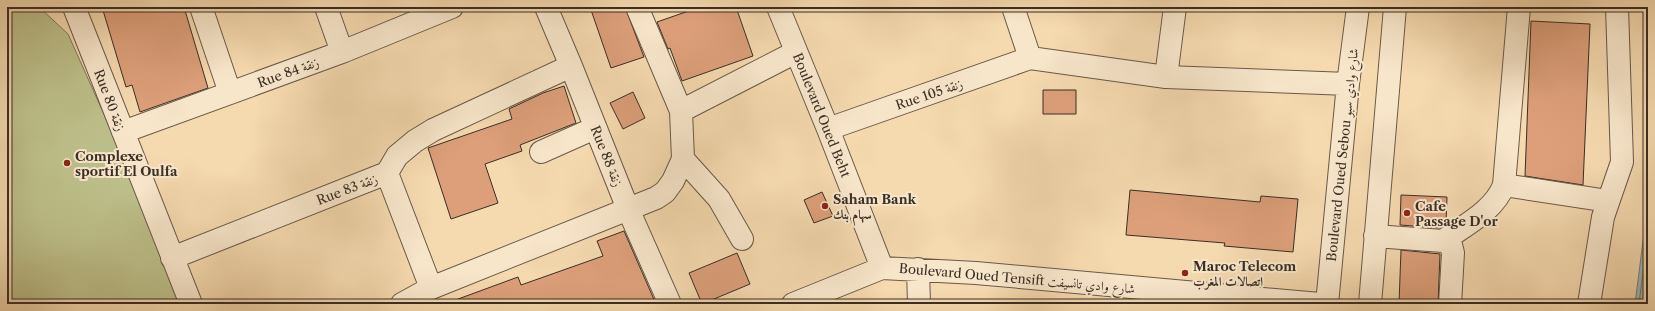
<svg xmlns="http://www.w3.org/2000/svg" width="1655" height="311" font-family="'Libre Caslon Text',Amiri,serif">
	<rect width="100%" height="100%" fill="#f5d9af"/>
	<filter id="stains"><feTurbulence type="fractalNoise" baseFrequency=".005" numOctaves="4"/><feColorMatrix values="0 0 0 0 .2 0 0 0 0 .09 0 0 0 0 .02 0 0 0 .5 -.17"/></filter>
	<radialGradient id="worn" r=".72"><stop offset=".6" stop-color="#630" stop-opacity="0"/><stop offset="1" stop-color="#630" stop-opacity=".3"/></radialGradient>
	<path fill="#bdbf8a" stroke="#7c7658" d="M7,7H39L68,34L189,304H7Z"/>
	<path fill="#9fb8b4" stroke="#77817b" d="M1648,202V304H1635Z"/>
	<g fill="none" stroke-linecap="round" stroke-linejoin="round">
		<path stroke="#6c736d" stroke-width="1" d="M1639,304L1648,233"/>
	</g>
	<path fill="#dc9f7a" stroke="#3a2e26" d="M102,7H184L208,88L140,112L132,85L126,87Z
		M590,7H625L644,57L611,68Z
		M700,7H736L753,56L682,81L670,48L668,49L657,22Z
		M1531,21L1590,24L1583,185L1525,176Z
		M564,86L576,123L520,145L522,151L485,164L498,203L451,219L428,148L512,119L509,109L543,93Z
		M1043,90H1076V114H1043Z
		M633,92L645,118L623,129L610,103Z
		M1130,190L1260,202L1261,196L1298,199L1293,252L1224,246L1225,243L1126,235Z
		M822,192L833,216L814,223L804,200Z
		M1401,195L1447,197L1446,224L1440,228L1400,225Z
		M624,231L656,304H450V302L518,277L521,285L603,256L597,241Z
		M1401,250L1440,254L1438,304H1399Z
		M737,253L750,284L702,304L689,273Z"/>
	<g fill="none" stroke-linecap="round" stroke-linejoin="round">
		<defs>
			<path id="minor" d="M74,7L191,304
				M201,7L230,93
				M326,7L342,52
				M546,7L571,66L628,209L670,304
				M778,7L828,129L882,268
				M1013,7L1030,58
				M1166,77L1175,7
				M681,111L796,52
				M828,129L1030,58L1166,77L1348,84
				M123,132L342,52L452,7
				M541,152L595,128
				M683,159L719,199L742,239
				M387,173L431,288
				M1504,185L1608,201
				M1375,236L1443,241L1451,245L1453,253L1450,304
				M1443,241C1465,225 1494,211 1504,185L1519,7
				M172,258L387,173L397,156L415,141L433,130L571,66
				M918,269L919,304
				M402,304L431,288L656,198L665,192L673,181L683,159L681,111L637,7
				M793,304L882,268L976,273L1320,304
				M1327,304L1348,84L1358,7
				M1370,304L1395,7
				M1589,304L1603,217L1622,162L1617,7"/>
		</defs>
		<use href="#minor" stroke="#695948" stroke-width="24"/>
		<use href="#minor" stroke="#f8e6cb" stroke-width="22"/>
	</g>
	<g fill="#8f2418" stroke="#f8e6cb" stroke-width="1.5">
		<circle cx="67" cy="163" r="4"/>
		<circle cx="825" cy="206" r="4"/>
		<circle cx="1407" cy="213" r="4"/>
		<circle cx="1185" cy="273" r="4"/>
	</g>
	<g text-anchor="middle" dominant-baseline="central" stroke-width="4" stroke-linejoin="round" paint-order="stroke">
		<g font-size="13" fill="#3a2e26" stroke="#f8e6cb">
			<text transform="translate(288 72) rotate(-20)">Rue 84 زنقة</text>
			<text transform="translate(929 94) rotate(-19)">Rue 105 زنقة</text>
			<text transform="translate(110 100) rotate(69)">Rue 80 زنقة</text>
			<text transform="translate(822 115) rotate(68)">Boulevard Oued Beht</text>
			<text transform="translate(1342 155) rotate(-84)">Boulevard Oued Sebou شارع وادي سبو</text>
			<text transform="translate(607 156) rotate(68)">Rue 88 زنقة</text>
			<text transform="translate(347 189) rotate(-21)">Rue 83 زنقة</text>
			<text transform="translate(1017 278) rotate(5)">Boulevard Oued Tensift شارع وادي تانسيفت</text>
		</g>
		<g font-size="13" font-weight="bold" fill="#3a2e26" stroke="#f8e6cb" text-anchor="start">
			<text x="75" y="156">Complexe<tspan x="75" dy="15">sportif El Oulfa</tspan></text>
			<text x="833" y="199">Saham Bank<tspan x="833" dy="15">سهام بنك</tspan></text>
			<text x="1415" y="206">Cafe<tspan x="1415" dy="15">Passage D'or</tspan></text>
			<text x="1193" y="266">Maroc Telecom<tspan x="1193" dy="15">اتصالات المغرب</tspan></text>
		</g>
	</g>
	<rect width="1655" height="311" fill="none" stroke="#f5d9af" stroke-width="24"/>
	<rect x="8" y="8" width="1639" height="295" fill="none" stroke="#3a2e26" stroke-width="2"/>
	<rect x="12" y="12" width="1631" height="287" fill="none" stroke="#3a2e26"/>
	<rect width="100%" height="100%" filter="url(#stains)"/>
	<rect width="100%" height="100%" fill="url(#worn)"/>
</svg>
